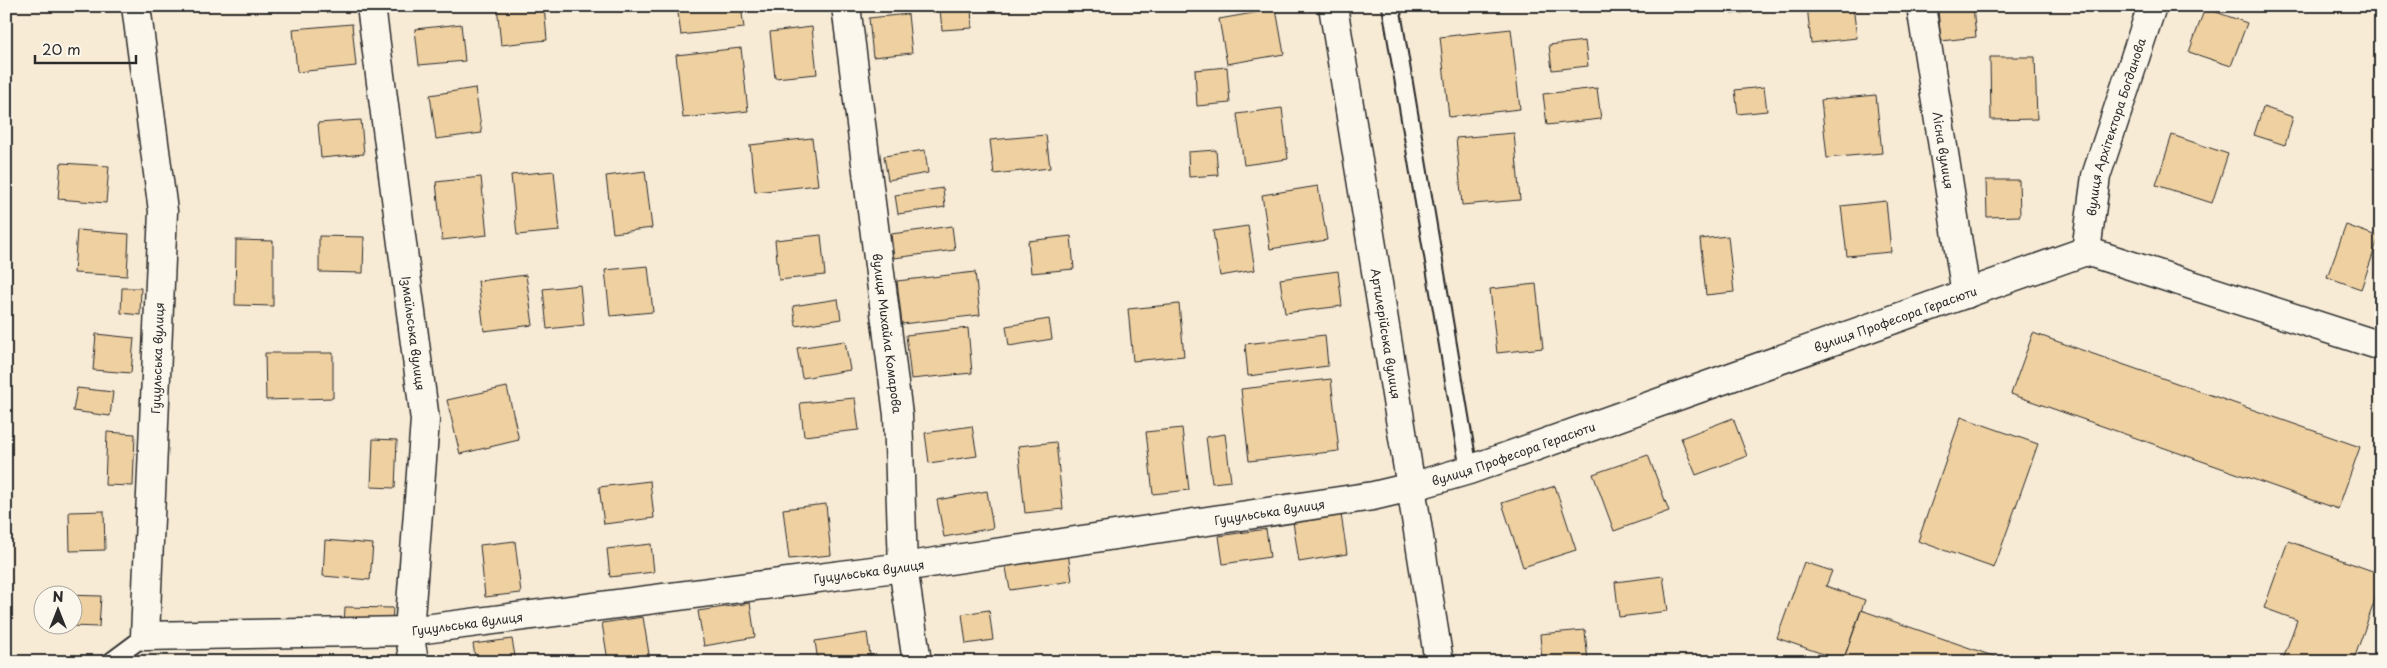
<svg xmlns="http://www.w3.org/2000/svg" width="2387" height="668" font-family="'Playpen Sans',sans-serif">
	<rect width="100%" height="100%" fill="#f7ebd6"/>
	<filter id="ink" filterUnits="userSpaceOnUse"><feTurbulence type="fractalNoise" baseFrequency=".02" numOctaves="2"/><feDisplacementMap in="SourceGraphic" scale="10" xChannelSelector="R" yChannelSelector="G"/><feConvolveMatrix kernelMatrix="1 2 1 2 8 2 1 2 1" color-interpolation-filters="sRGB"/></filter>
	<g filter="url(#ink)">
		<path fill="#eed0a1" stroke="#2b2b2b" d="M497,6H544L547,40L501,45Z
			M677,6H741L744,28L681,35Z
			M971,6L972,28L942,30L940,9Z
			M1730,6H1777V9L1731,14Z
			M1807,6H1853L1857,38L1811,43Z
			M1973,6L1976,37L1941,41L1938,10Z
			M2205,8L2247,23L2231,66L2189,52Z
			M1276,9L1284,54L1227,64L1219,19Z
			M908,14L912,53L873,57L869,18Z
			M352,24L356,66L297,72L293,29Z
			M461,24L465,61L419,65L415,29Z
			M812,27L817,74L775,78L770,32Z
			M1511,29L1520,109L1449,117L1440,37Z
			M1585,41L1588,66L1552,70L1549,45Z
			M741,48L748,111L683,118L676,55Z
			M1990,57H2035L2037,119L1991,120Z
			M1227,67L1230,103L1197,106L1195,70Z
			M1764,87L1767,111L1738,114L1735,90Z
			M475,88L482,133L436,139L430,95Z
			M1597,88L1601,119L1547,125L1543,94Z
			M1876,95L1882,153L1827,158L1821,100Z
			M2263,107L2293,117L2285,145L2254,135Z
			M1282,108L1288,159L1244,165L1237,114Z
			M361,120L364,154L321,158L318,123Z
			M1514,133L1520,200L1462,205L1456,138Z
			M1046,135L1050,168L994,174L990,140Z
			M2172,135L2228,154L2212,203L2156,185Z
			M812,138L818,185L755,192L750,145Z
			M925,150L928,173L888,180L884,156Z
			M1216,150L1218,175L1189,177L1188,152Z
			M61,163L109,166L106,203L58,199Z
			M554,171L560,231L517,235L511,175Z
			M645,171L652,228L613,233L606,176Z
			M481,177L487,235L442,240L436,182Z
			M1986,180H2019L2020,216L1987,217Z
			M1318,186L1327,240L1270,249L1262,195Z
			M943,188L945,207L898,214L895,195Z
			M1886,201L1891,252L1847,256L1841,206Z
			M2346,225L2379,237L2361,289L2327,277Z
			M952,226L955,250L894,258L891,234Z
			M1248,226L1255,270L1220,276L1213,231Z
			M77,230L129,234L127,276L74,273Z
			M821,235L825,275L779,280L775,240Z
			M319,236L364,237L363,273L319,272Z
			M1071,236L1074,269L1031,273L1028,241Z
			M1728,236L1734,292L1706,295L1700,239Z
			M236,240L273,241V306L235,305Z
			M648,266L653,312L610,316L605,270Z
			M1338,271L1342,306L1285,313L1280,279Z
			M975,272L980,315L902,324L897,281Z
			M526,275L533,325L484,331L478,281Z
			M1536,284L1543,348L1497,353L1490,289Z
			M580,285L584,325L547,329L543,289Z
			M122,288H141L140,315L121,313Z
			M838,299L841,319L796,326L793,306Z
			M1179,304L1184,356L1133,361L1128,309Z
			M1049,319L1052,339L1009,346L1006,326Z
			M968,328L972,373L911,379L906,335Z
			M2033,333L2360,447L2338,509L2011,394Z
			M96,334L134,338L131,373L93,370Z
			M1325,335L1328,366L1248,376L1245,344Z
			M845,341L850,370L802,378L797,348Z
			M265,353H333V398L266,400Z
			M1331,379L1339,451L1249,461L1241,389Z
			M507,387L519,440L460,454L447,400Z
			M77,388L113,392L110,416L73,411Z
			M855,398L859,430L804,436L800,403Z
			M1961,417L2038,444L1994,568L1918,541Z
			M1733,418L1747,456L1696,475L1681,438Z
			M972,426L977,456L929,463L925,433Z
			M1182,428L1189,490L1153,494L1146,432Z
			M107,432L135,434L133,486L105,485Z
			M1225,434L1231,481L1212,483L1206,437Z
			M373,439L397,440L395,488L371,487Z
			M1056,442L1063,509L1025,513L1018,446Z
			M1648,455L1669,511L1614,531L1593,474Z
			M650,481L654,518L604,524L599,487Z
			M1555,486L1576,550L1523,567L1502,503Z
			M987,491L993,528L944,537L937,500Z
			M826,504L831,555L789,559L783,509Z
			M104,511L105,550L70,551L69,512Z
			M1341,514L1347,554L1299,562L1293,522Z
			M1266,529L1270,557L1223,564L1219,536Z
			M325,540L373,544L370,580L323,576Z
			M515,541L521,593L485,597L480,545Z
			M2288,541L2381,574V583L2353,662H2282L2297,620L2264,608Z
			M651,544L654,572L610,577L607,549Z
			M1068,553L1072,581L1010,590L1005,562Z
			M1804,562L1832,571L1826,586L1865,600L1843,661L1777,638Z
			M1663,576L1668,611L1619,617L1615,582Z
			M64,595L101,596L99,627L70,626H72V596Z
			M750,603L755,637L704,646L698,611Z
			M345,607L393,608L392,626L344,625Z
			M989,610L993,640L966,644L962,614Z
			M1861,610L2010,662H1845L1843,661Z
			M643,617L649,654L608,661L602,623Z
			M1585,630L1588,662H1542L1540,634Z
			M867,633L871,662H818L815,641Z
			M512,639L516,662H476L473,644Z"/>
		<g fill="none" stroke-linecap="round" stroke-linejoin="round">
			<defs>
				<path id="service" d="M1391,6L1469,470
					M110,662L145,636"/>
				<g id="minor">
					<path id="s1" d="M136,6L163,211L145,636L409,631L903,567L1373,496L1411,487L1439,662"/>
					<path id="s2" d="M371,6L425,420L409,631L414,662"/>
					<path id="s3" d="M846,6L898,415L903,567L917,662"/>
					<path id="s4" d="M1921,6L1966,294"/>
					<path id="s5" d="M2086,251L2096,176L2152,6"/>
				</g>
				<g id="tertiary">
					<path id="s6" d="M1333,6L1411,487L1469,470L2086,251L2381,346"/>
				</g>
			</defs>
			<use href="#service" stroke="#2b2b2b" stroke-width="20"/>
			<use href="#minor" stroke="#2b2b2b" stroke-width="31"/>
			<use href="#tertiary" stroke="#2b2b2b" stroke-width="31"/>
			<use href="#service" stroke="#fbf7ec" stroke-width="16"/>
			<use href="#minor" stroke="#fbf7ec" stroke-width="28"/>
			<use href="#tertiary" stroke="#fbf7ec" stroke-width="28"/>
		</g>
	</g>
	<g text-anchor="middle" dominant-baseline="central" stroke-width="4" stroke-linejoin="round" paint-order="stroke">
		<g font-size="12" fill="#2b2b2b" stroke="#fbf7ec">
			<text stroke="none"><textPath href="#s5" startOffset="128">вулиця Архітектора Богданова</textPath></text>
			<text stroke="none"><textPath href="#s4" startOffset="146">Лісна вулиця</textPath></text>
			<text stroke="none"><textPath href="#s6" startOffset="1000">вулиця Професора Герасюти</textPath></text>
			<text stroke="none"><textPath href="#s2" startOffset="330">Ізмаїльська вулиця</textPath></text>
			<text stroke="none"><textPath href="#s3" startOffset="330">вулиця Михайла Комарова</textPath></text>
			<text stroke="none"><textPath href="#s6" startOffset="332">Артилерійська вулиця</textPath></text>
			<text transform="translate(157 358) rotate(-88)">Гуцульська вулиця</text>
			<text stroke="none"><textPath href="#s6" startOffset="595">вулиця Професора Герасюти</textPath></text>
			<text stroke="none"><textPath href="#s1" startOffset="1765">Гуцульська вулиця</textPath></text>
			<text stroke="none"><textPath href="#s1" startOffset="1360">Гуцульська вулиця</textPath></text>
			<text stroke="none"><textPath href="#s1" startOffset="955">Гуцульська вулиця</textPath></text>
		</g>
	</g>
	<rect width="2387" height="668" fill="none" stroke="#fbf7ec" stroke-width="25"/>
	<rect x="12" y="12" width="2362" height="643" fill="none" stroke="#2b2b2b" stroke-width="2" filter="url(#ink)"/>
	<g transform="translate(58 610)"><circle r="24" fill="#fbf7ec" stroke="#a8a59f"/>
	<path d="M0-4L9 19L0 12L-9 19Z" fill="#2b2b2b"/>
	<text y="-8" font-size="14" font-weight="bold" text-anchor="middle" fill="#2b2b2b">N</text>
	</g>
	<path d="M35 55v8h101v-8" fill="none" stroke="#2b2b2b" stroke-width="2.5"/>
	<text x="42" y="55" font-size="15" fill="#2b2b2b" stroke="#fbf7ec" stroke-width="4" paint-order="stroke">20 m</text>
</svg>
